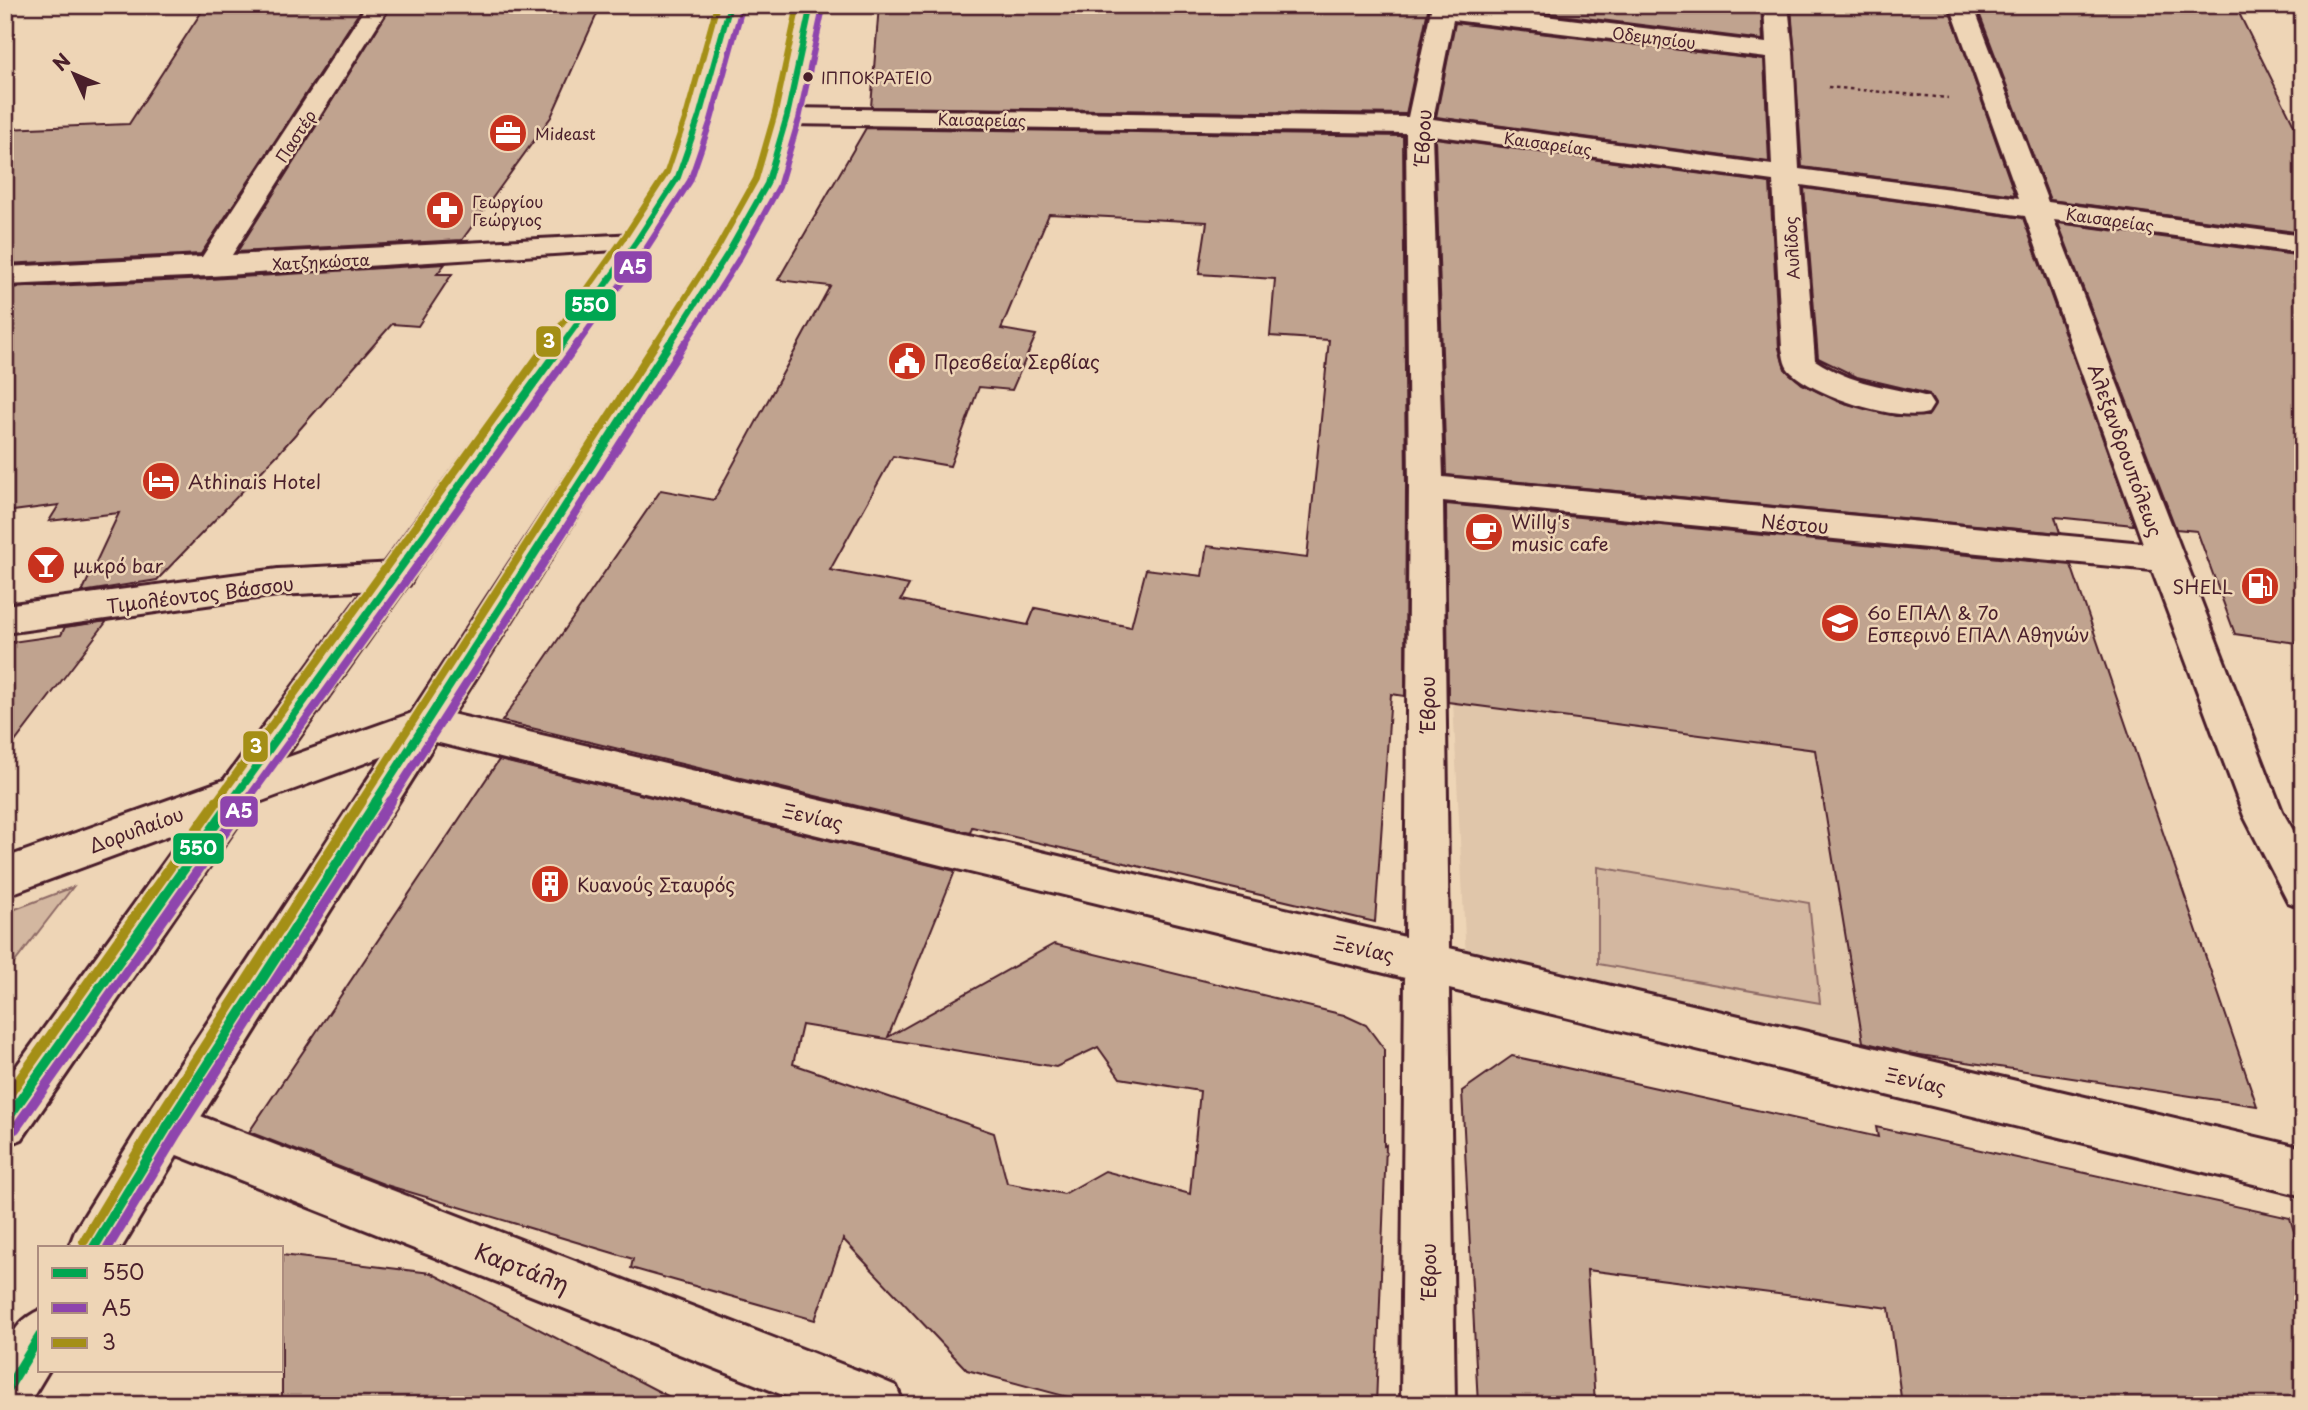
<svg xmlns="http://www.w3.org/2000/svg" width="2308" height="1410" font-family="'Playpen Sans',sans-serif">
	<rect width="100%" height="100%" fill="#eed5b6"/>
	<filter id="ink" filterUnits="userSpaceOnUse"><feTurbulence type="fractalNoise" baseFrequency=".0143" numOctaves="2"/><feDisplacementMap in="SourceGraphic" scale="14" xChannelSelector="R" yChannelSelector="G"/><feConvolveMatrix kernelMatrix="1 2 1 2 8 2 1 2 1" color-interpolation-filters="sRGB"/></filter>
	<g filter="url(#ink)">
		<path fill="#e0c6aa" d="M1693,539L2078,584L2120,707L1942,685L2026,1071L1863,1046L1466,958L1453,702Z"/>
		<path fill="#d3b7a0" stroke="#8e6b66" stroke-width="2" d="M1598,867L1809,903L1820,1003L1598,964Z
			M73,887L5,975V913Z"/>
		<path fill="#c0a38f" stroke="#4a1f2b" stroke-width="2" fill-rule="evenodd" d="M206,5H364L201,254L5,264V129L129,124Z
			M392,5H601L551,117L462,240L237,252Z
			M879,5H1429L1406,114L871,107Z
			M1479,5H1761L1763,40Z
			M1791,5H1948L2015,195L1802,167Z
			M1976,5H2235L2303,143V233L2050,200Z
			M1455,23L1764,60L1769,162L1436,117Z
			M866,128L1403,136L1406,487L1405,696L1391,694L1375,922L972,827L970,833L502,721L661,490L714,500L830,286L778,280ZM1049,214L1207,222L1199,274L1275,279L1270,336L1329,340L1307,558L1207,546L1202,576L1146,569L1131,627L1035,608L1028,625L901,600L909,585L830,570L893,456L950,466L979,387L1012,390L1036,335L1001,329Z
			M1435,138L1770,183L1779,348L1785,369L1802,384L1837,401L1896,416H1928L1935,404L1929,394L1857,377L1818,358L1804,188L2023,218L2134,525L2055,517L2060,533L1446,475Z
			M2058,223L2303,256V644L2235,634L2197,531L2176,529Z
			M445,264L437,274H452L418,326L392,324L278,454L157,580L82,592L119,513L49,521L59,505L5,512V288L210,279Z
			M1446,504L2071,565L2257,1106L1907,1053L1863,1042L1815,750L1448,702Z
			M107,621L69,671L5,755V643L61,635L65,627Z
			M499,760L955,871L888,1037L1054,944L1344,1015L1366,1025L1384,1049V1146L1386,1145L1376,1405H1098L967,1370L843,1239L815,1320L631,1268L633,1259L386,1185L249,1132ZM802,1025L1056,1067L1098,1047L1120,1078L1200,1091L1190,1194L1105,1171L1064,1194L1007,1183L994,1133L793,1064Z
			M1512,1056L1878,1137L1876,1127L2290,1218L2303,1262V1405H1902L1889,1308L1587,1270L1595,1405H1478L1462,1091Z
			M282,1255L431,1273L685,1405H282Z"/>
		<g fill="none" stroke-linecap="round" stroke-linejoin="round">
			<defs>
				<path id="minor" d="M367,5H390L232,255L636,234L646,236L650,242L646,248L210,276L5,285V267L202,257Z
					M1432,5H1455L1766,43L1764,5H1788L1793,52L1799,169L2019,198L1950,5H1973L2048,202L2303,236V253L2054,220L2282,811L2303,848V908L2288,902L2244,816L2152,570L1443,501L1449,948L2303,1148V1196L1449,989L1455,1405H1401L1405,978L427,740L5,896V858L426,708L1405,937L1409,487L1406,133L787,124L778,121L774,116L778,111L787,108L1408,117ZM1453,20L1767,58L1772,165L1433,119ZM1432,135L1773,181L1782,348C1784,357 1784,367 1792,373C1817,396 1896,422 1928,413L1933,405L1928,397C1886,386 1853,385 1815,360L1801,185L2025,216L2143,543L1443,477Z
					M396,563L409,567L414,576L409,585L396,589L278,595L5,633V605L278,569Z
					M167,1103L877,1378L896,1386L904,1405H808L167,1151L150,1144L143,1127L150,1110Z"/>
				<path id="major" d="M718,5H741L712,117L691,177L646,248L252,804L22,1139L5,1146V1082L224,780L624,238L665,177L686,117Z
					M799,5H822L800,116L781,184L742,253L184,1144L122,1247H69L76,1229L150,1110L714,253L753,184L774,116Z
					M40,1310V1370H49L28,1405H5C5,1364 0,1328 40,1310Z"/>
			</defs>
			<use href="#minor" stroke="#4a1f2b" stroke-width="6"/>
			<use href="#major" stroke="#4a1f2b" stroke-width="6"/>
			<path stroke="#4a1f2b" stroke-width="2.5" stroke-dasharray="3.5 3.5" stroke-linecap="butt" d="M1828,87L1948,98"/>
			<use href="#minor" fill="#eed5b6" fill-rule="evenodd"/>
			<use href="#major" fill="#eed5b6" fill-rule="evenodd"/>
			<defs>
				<path id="bus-1-far2" d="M562,345L636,242L678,177L699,117L730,5
					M669,345L728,253L767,184L787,116L811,5"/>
				<path id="bus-1-far1" d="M231,802L563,343
					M375,802L670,343"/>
				<path id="bus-1" d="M5,1122L232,801
					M94,1247L167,1127L377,801
					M5,1393L40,1336"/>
				<path id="bus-2-far2" d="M577,345L646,249L690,181L711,120L742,8
					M684,345L739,259L779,187L799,119L823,8"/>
				<path id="bus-2-far1" d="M246,802L578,343
					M390,802L685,343"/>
				<path id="bus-2" d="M15,1129L247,801
					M108,1247L177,1133L391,801"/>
				<path id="bus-3-far2" d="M547,345L626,235L667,172L687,113L717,5
					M655,345L718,247L756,179L775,113L798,5"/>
				<path id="bus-3-far1" d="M216,802L548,343
					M361,802L656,343"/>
				<path id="bus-3" d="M5,1100L217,801
					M84,1241L157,1120L362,801"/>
			</defs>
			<use href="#bus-1-far2" stroke="#eed5b6" stroke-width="10"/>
			<use href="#bus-1-far1" stroke="#eed5b6" stroke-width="12"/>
			<use href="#bus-1" stroke="#eed5b6" stroke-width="16"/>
			<use href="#bus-2-far2" stroke="#eed5b6" stroke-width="10"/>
			<use href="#bus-2-far1" stroke="#eed5b6" stroke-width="12"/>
			<use href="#bus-2" stroke="#eed5b6" stroke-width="16"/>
			<use href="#bus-3-far2" stroke="#eed5b6" stroke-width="10"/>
			<use href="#bus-3-far1" stroke="#eed5b6" stroke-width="12"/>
			<use href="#bus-3" stroke="#eed5b6" stroke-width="16"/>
			<use href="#bus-1-far2" stroke="#00a651" stroke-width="6"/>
			<use href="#bus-1-far1" stroke="#00a651" stroke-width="8"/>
			<use href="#bus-1" stroke="#00a651" stroke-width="10"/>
			<use href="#bus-2-far2" stroke="#8e44ad" stroke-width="6"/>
			<use href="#bus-2-far1" stroke="#8e44ad" stroke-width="8"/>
			<use href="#bus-2" stroke="#8e44ad" stroke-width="10"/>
			<use href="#bus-3-far2" stroke="#a48f16" stroke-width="6"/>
			<use href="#bus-3-far1" stroke="#a48f16" stroke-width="8"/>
			<use href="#bus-3" stroke="#a48f16" stroke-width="10"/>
		</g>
	</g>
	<defs>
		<symbol id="office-disc" viewBox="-11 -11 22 22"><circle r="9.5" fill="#c8321e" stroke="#eed5b6"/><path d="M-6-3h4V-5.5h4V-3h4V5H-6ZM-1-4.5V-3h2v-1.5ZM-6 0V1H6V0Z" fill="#fff"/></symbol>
		<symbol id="pharmacy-disc" viewBox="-11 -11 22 22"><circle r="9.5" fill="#c8321e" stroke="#eed5b6"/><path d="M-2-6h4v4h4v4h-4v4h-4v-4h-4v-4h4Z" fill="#fff"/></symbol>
		<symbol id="civic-disc" viewBox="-11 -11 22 22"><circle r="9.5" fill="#c8321e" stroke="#eed5b6"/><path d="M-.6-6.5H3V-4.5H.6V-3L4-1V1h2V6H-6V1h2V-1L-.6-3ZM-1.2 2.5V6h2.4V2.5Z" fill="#fff"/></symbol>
		<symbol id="hotel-disc" viewBox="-11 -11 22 22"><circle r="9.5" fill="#c8321e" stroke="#eed5b6"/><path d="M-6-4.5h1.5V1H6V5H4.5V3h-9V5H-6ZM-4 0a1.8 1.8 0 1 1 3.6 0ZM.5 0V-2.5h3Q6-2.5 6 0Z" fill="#fff"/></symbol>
		<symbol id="cafe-disc" viewBox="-11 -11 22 22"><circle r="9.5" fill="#c8321e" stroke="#eed5b6"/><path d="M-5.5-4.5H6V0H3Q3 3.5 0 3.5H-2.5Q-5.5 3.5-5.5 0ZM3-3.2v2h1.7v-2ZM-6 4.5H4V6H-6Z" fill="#fff"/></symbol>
		<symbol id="bar-disc" viewBox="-11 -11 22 22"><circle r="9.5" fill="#c8321e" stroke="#eed5b6"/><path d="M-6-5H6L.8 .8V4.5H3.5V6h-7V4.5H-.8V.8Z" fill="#fff"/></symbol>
		<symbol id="fuel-disc" viewBox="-11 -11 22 22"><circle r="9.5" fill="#c8321e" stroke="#eed5b6"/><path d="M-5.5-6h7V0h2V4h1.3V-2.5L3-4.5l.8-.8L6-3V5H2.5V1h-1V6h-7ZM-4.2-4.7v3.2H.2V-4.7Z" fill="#fff"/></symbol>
		<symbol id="school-disc" viewBox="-11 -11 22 22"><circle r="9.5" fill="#c8321e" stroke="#eed5b6"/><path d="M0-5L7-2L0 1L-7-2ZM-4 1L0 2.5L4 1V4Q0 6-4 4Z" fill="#fff"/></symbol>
		<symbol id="building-disc" viewBox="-11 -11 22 22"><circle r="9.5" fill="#c8321e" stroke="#eed5b6"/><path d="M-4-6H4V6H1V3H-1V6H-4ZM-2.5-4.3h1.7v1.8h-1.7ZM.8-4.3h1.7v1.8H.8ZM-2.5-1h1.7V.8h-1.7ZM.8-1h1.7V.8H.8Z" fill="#fff"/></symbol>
	</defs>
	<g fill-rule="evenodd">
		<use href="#office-disc" x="486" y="111" width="44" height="44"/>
		<use href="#pharmacy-disc" x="423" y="188" width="44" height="44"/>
		<use href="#civic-disc" x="885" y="339" width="44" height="44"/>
		<use href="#hotel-disc" x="139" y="459" width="44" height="44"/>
		<use href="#cafe-disc" x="1462" y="510" width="44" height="44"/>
		<use href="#bar-disc" x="24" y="543" width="44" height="44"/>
		<use href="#fuel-disc" x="2238" y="564" width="44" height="44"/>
		<use href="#school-disc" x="1818" y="601" width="44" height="44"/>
		<use href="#building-disc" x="528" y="862" width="44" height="44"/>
	</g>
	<circle fill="#4a1f2b" stroke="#eed5b6" stroke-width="2.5" cx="808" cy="77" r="6"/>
	<g text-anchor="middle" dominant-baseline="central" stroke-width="5" stroke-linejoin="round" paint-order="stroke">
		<g font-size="16" fill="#4a1f2b" stroke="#eed5b6">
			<text transform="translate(1654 37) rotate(7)">Οδεμησίου</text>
			<text transform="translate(982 119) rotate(1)">Καισαρείας</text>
			<text transform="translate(295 136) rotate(-57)">Παστέρ</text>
			<text transform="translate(1548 143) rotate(8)">Καισαρείας</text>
			<text transform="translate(2110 219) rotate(8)">Καισαρείας</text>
			<text transform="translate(1791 248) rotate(-93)">Αυλίδος</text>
			<text transform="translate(321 261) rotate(-3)">Χατζηκώστα</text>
		</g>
		<g font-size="16" fill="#4a1f2b" stroke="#eed5b6" text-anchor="start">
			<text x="821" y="77">ΙΠΠΟΚΡΑΤΕΙΟ</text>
		</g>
		<g font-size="16" fill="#4a1f2b" stroke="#eed5b6" text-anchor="start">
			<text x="535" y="133">Mideast</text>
			<text x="472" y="201">Γεωργίου<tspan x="472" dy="18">Γεώργιος</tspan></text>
		</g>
		<g font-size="19" fill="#4a1f2b" stroke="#eed5b6">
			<text transform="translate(1422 137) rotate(-87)">Έβρου</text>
			<text transform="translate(2126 450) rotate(70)">Αλεξανδρουπόλεως</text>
			<text transform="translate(1795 523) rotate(5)">Νέστου</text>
			<text transform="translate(200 594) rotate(-7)">Τιμολέοντος Βάσσου</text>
			<text transform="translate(1427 704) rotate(-90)">Έβρου</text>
			<text transform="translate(813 816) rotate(13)">Ξενίας</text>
			<text transform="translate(136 829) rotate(-20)">Δορυλαίου</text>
			<text transform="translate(1364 948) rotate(13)">Ξενίας</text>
			<text transform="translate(1916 1080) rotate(13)">Ξενίας</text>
			<text transform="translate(1428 1271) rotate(-90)">Έβρου</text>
		</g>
		<g font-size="19" fill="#4a1f2b" stroke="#eed5b6" text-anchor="start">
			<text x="934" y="361">Πρεσβεία Σερβίας</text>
			<text x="188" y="481">Athinais Hotel</text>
			<text x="1511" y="521">Willy's<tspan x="1511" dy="22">music cafe</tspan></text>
			<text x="73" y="565">μικρό bar</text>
			<text x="2233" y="586" text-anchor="end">SHELL</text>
			<text x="1867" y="612">6ο ΕΠΑΛ &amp; 7ο<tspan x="1867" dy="22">Εσπερινό ΕΠΑΛ Αθηνών</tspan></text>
			<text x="577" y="884">Κυανούς Σταυρός</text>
		</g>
		<g font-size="23" fill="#4a1f2b" stroke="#eed5b6">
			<text transform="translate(522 1267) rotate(21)">Καρτάλη</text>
		</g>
	</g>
	<g stroke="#eed5b6" stroke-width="2.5">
		<rect x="613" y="250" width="40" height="34" rx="7" fill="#8e44ad"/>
		<rect x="564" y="288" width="53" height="34" rx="7" fill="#00a651"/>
		<rect x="535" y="325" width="27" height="33" rx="7" fill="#a48f16"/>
		<rect x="242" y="730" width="27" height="33" rx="7" fill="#a48f16"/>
		<rect x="219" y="795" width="40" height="33" rx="7" fill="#8e44ad"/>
		<rect x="172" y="832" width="53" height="33" rx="7" fill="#00a651"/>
	</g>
	<g font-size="19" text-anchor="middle" font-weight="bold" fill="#fff">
		<text x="633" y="274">A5</text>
		<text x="590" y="312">550</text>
		<text x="549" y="348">3</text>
		<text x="256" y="753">3</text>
		<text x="239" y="818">A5</text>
		<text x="198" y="855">550</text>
	</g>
	<rect width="2308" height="1410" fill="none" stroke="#eed5b6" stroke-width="28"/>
	<rect x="14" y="14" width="2280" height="1382" fill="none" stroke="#4a1f2b" stroke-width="2.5" filter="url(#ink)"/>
	<rect x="38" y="1246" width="245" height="126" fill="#eed5b6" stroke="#ac8c7e" stroke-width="2"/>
	<rect x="52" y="1268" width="35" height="10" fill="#00a651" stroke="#ac8c7e" stroke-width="2"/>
	<text x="102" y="1280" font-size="21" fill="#4a1f2b">550</text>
	<rect x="52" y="1303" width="35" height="10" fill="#8e44ad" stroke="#ac8c7e" stroke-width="2"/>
	<text x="102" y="1316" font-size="21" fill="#4a1f2b">A5</text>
	<rect x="52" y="1338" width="35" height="10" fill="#a48f16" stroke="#ac8c7e" stroke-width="2"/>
	<text x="102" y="1350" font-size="21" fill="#4a1f2b">3</text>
	<g transform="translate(74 74) rotate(314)" stroke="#eed5b6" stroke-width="5" paint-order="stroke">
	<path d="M0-5L12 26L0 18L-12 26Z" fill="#4a1f2b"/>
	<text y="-10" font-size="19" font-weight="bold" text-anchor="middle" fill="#4a1f2b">N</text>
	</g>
</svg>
